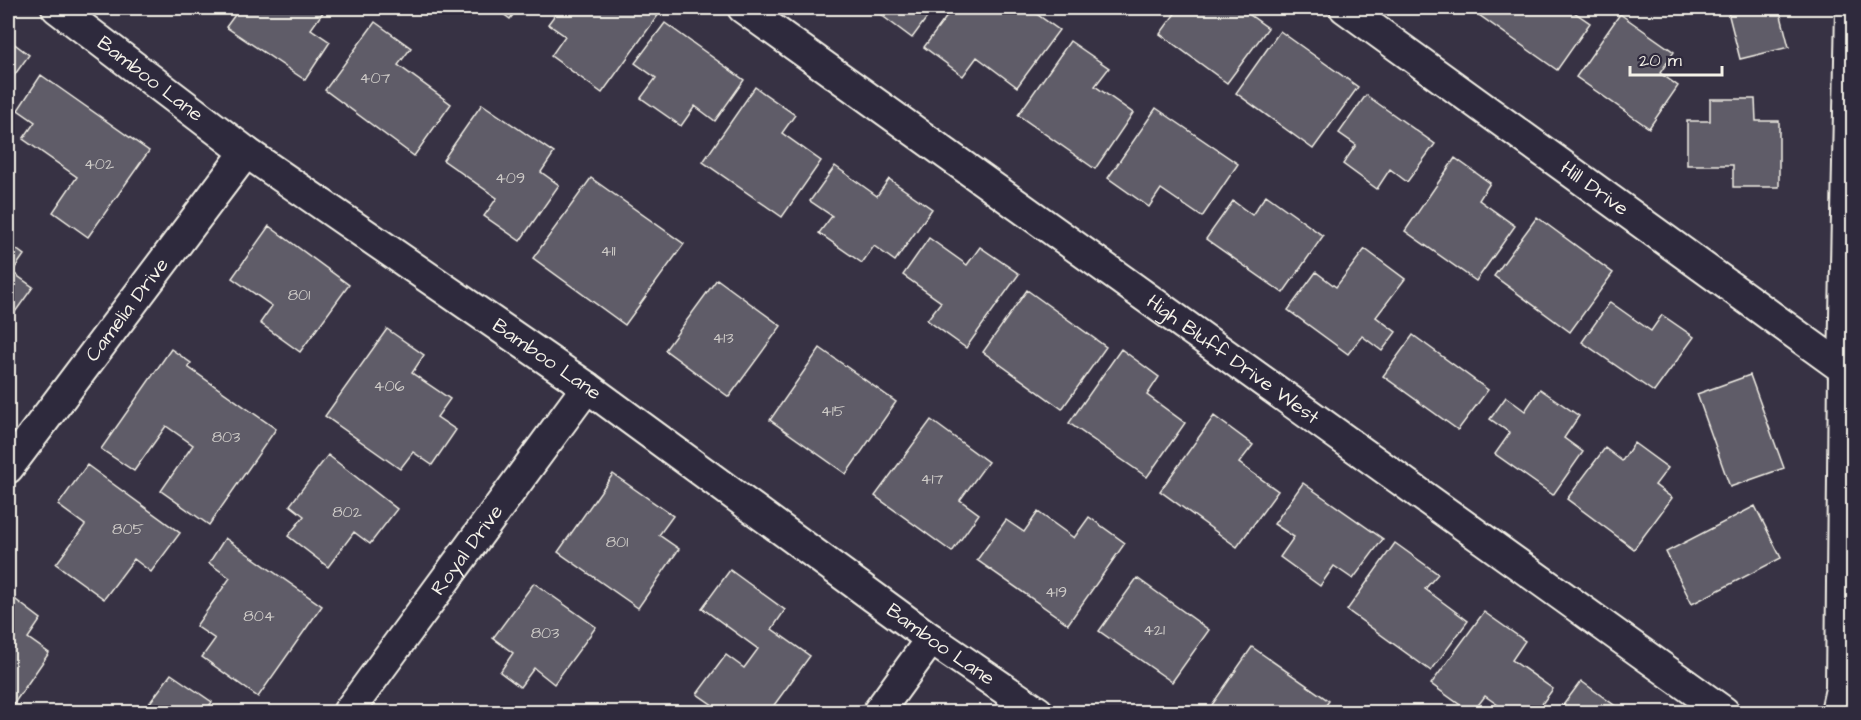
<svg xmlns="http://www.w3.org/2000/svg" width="1861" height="720" font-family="'Architects Daughter',sans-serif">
	<rect width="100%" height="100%" fill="#373244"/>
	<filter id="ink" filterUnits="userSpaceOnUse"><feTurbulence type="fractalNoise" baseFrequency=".0167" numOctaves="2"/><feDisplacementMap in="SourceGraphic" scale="12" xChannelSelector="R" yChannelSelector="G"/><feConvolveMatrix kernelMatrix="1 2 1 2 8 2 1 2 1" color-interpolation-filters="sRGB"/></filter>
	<g filter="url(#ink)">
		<path fill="#5f5c67" stroke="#f4f1e8" stroke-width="1.5" d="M240,8H326L311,29L330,42L305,80L226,27Z
			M495,8H518L510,19Z
			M560,8H650L659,14L602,93L551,56L565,36L548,24Z
			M875,8H934L912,38L873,9Z
			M953,8H1028L1059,30L1017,87L977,57L963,76L924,47Z
			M1110,8H1125L1120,14Z
			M1179,8H1240L1268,28L1227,83L1160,34Z
			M1469,8H1568L1590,23L1557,70Z
			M1727,8H1779L1789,47L1740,59Z
			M1620,14L1674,52L1660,73L1678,86L1649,128L1576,77Z
			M375,22L411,48L398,65L451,104L414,156L325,90Z
			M665,23L744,80L715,121L695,106L681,126L641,98L656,78L635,63Z
			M1280,31L1358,87L1313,149L1236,93Z
			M8,39L29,55L8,84Z
			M1070,41L1109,68L1095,86L1133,113L1095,169L1018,115Z
			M41,75L149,151L88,237L53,212L77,177L23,139L35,122L18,110Z
			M755,87L795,115L782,133L821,161L782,217L703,162Z
			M1366,95L1435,144L1407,182L1390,169L1377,189L1343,164L1356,145L1339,133Z
			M1710,99H1755L1756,121H1779V187H1733V165H1687V121H1710Z
			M482,104L554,153L541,172L559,185L520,241L484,216L497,198L443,160Z
			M1156,108L1238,164L1202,217L1161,189L1149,207L1108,178Z
			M1455,158L1490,183L1479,200L1515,226L1476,281L1405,231Z
			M835,166L877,196L889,179L932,209L895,261L874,246L862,263L819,233L832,216L810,201Z
			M591,178L684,244L625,325L533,258Z
			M1266,195L1323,236L1283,293L1206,239L1233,201L1252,215Z
			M1537,217L1613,273L1570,332L1494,276Z
			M269,226L349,285L300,352L260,323L272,306L232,278Z
			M929,238L967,265L980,247L1019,274L966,348L927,320L941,302L903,275Z
			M8,243L24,255L12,272L33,287L8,322Z
			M1365,249L1405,279L1376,317L1396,332L1382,351L1362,336L1348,354L1288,310L1316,272L1336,287Z
			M717,279L781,326L729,397L665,350Z
			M1027,290L1106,347L1062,409L983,352Z
			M1610,302L1651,331L1662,315L1694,337L1654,392L1582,342Z
			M387,329L424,355L412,373L450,399L437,417L456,430L432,465L413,452L400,469L325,416Z
			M1413,335L1488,390L1458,430L1383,376Z
			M820,348L896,402L846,474L770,420Z
			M171,349L191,363L188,367L276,429L209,525L161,491L193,445L166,426L134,471L101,449Z
			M1121,349L1159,377L1147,395L1185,423L1147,477L1069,423Z
			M1750,375L1784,468L1730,487L1697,394Z
			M1540,389L1579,416L1564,438L1583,452L1553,495L1495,454L1510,433L1490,419L1506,397L1525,411Z
			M1214,416L1253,445L1239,463L1278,491L1237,547L1160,491Z
			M931,420L988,462L960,500L979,514L952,552L875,496Z
			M1634,443L1668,468L1655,485L1672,498L1634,549L1567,499L1605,448L1622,461Z
			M328,455L397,509L370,544L354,532L328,567L288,536L304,516L290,505Z
			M87,465L180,533L151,572L134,559L104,599L56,564L85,525L58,505Z
			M613,474L673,516L659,535L679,549L638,608L558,552Z
			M1303,483L1383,539L1353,579L1334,566L1320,586L1280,557L1294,537L1274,524Z
			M1755,506L1781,558L1692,604L1666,552Z
			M1038,512L1074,538L1089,517L1125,543L1068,624L977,560L1006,520L1024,532Z
			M225,538L322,606L258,697L202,657L215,639L196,626L230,578L209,563Z
			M1395,543L1438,574L1425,589L1468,621L1431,671L1347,610Z
			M730,570L785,610L772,629L810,656L769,712H723L697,694L726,655L744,668L758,649L702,608Z
			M1137,578L1209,630L1172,682L1099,631Z
			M534,583L596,627L554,684L534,668L520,687L500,672L513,653L493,638Z
			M8,594L41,619L28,638L49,653L8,712Z
			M1484,612L1525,641L1512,660L1553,689L1536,712H1508L1485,696L1473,712H1470L1431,684Z
			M1252,647L1329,701L1321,712H1207Z
			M171,674L212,702L205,712H143Z
			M1581,681L1621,710L1620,712H1558Z"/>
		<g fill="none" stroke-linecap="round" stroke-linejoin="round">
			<defs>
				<g id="minor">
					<path id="s1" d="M57,8L246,152L587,387L931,639L1038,712"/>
					<path id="s2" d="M743,8L1724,712"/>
					<path id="s3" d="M1345,8L1844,369"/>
					<path id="s4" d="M8,468L246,152"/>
					<path id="s5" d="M348,712L587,387"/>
					<path d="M878,712L931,639"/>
					<path d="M1836,712L1841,689L1844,369L1851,8"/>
				</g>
			</defs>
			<use href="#minor" stroke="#f4f1e8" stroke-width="34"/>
			<use href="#minor" stroke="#2f2a3d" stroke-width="30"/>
		</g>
	</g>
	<g text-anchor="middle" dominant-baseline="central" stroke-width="4.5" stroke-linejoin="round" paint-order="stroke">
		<g font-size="16" fill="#cfccc8">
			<text x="375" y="78">407</text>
			<text x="99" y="164">402</text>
			<text x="510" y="178">409</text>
			<text x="608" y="251">411</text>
			<text x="299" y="295">801</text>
			<text x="723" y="338">413</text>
			<text x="389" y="386">406</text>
			<text x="833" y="411">415</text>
			<text x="226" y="437">803</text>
			<text x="932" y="479">417</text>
			<text x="347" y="512">802</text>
			<text x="128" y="529">805</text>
			<text x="617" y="542">801</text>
			<text x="1056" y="592">419</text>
			<text x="259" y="616">804</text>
			<text x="1154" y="630">421</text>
			<text x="545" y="633">803</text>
		</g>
		<g font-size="20" fill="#f4f1e8" stroke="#2f2a3d">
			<text stroke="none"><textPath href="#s1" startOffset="117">Bamboo Lane</textPath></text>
			<text stroke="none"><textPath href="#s3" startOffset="308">Hill Drive</textPath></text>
			<text stroke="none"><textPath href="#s4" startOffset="198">Camelia Drive</textPath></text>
			<text stroke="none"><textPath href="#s1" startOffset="603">Bamboo Lane</textPath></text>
			<text stroke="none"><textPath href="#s2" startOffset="603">High Bluff Drive West</textPath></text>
			<text stroke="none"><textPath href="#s5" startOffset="201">Royal Drive</textPath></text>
			<text stroke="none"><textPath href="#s1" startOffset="1089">Bamboo Lane</textPath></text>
		</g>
	</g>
	<rect width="1861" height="720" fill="none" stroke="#2f2a3d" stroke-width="30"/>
	<rect x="15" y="15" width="1831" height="690" fill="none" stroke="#f4f1e8" stroke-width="2" filter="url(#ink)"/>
	<path d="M1630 66v9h92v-9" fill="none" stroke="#f4f1e8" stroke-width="3"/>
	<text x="1639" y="66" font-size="18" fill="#f4f1e8" stroke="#2f2a3d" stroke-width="4.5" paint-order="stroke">20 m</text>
</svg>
